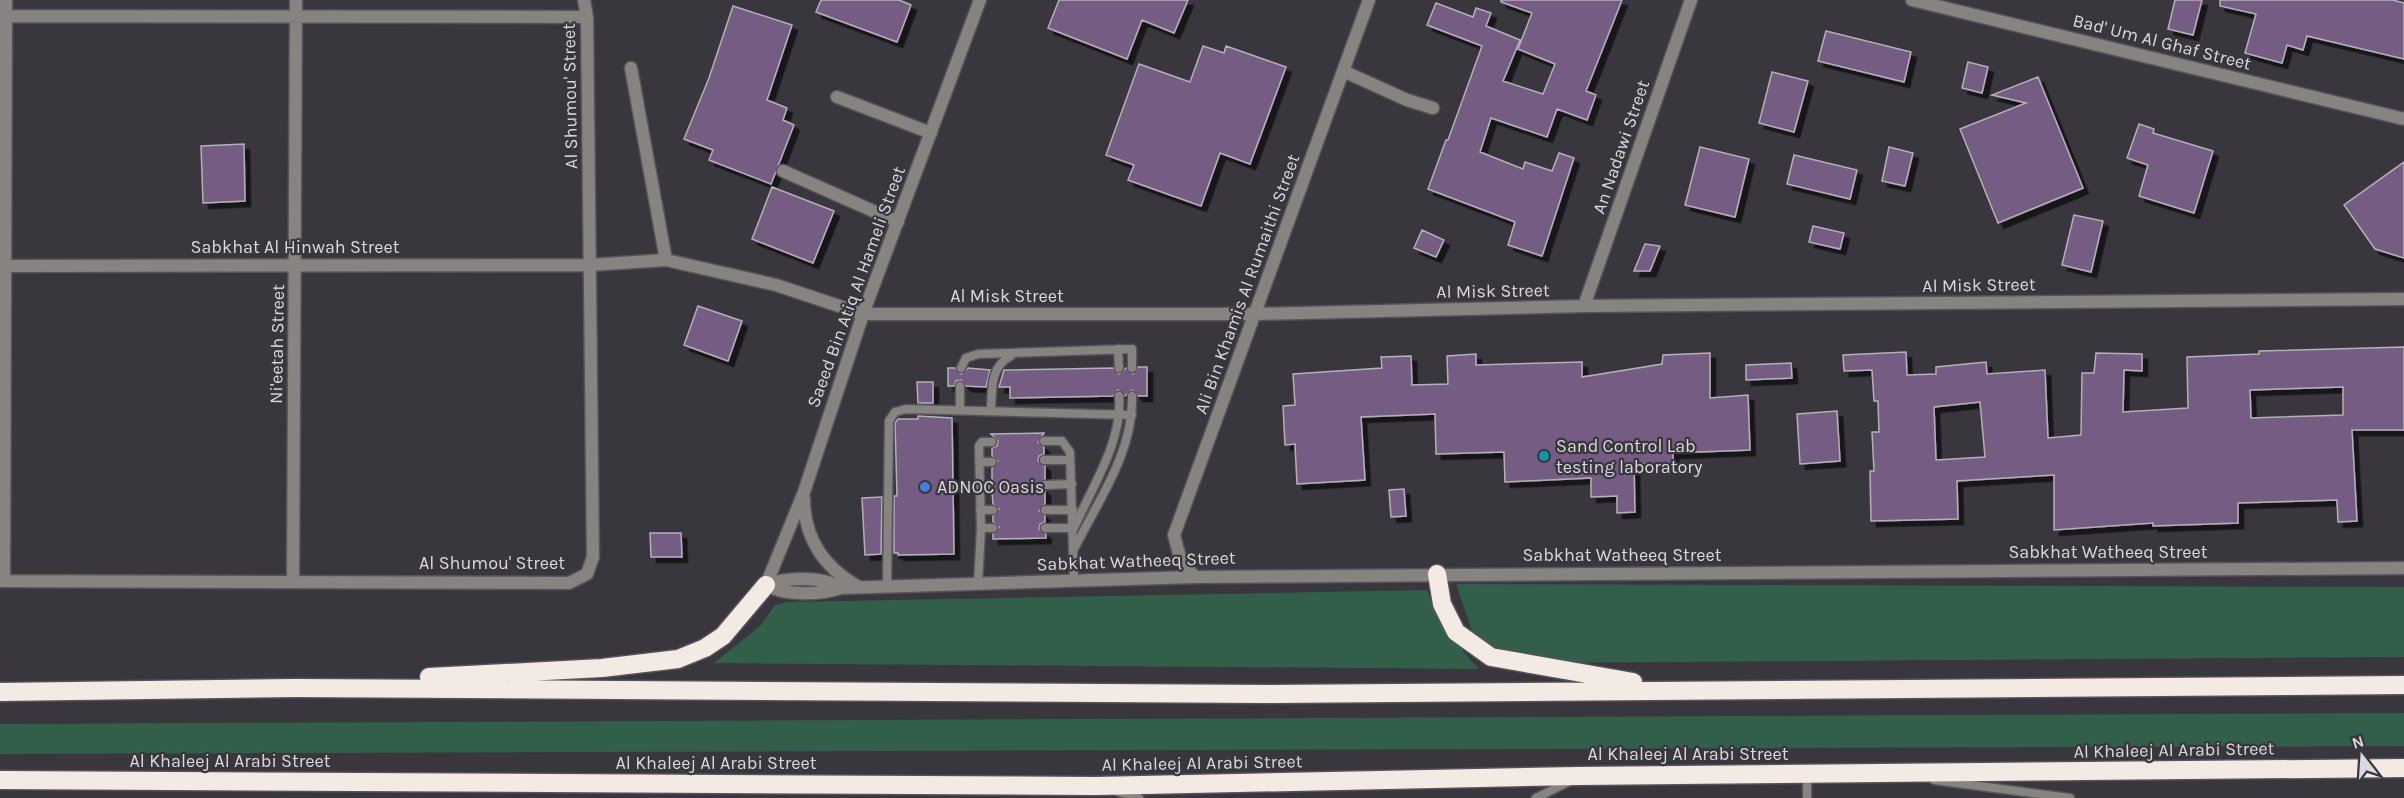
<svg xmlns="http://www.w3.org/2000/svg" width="2404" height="798" font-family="Karla,sans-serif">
	<defs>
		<filter id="shadow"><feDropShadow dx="5.5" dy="5.5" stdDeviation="0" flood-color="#0009"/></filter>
	</defs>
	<rect width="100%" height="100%" fill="#3a363d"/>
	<path fill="#315f49" d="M1456,584L2404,587V657L1543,663L1495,650L1472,631Z
		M1427,590C1438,622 1457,645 1479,669L714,663L760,626L775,605L787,602Z
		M2404,713V746L0,754V724Z"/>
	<path fill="#745c83" stroke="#b4b0b8" stroke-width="1.5" fill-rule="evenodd" filter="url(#shadow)" d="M821,0H899L911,5L897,42L816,12Z
		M1059,0H1188L1174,33L1142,20L1127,59L1048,28Z
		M1501,0H1622L1586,91L1596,95L1587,120L1557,109L1547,137L1491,118L1480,152L1523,169L1525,162L1552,171L1559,153L1574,158L1542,256L1508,245L1515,222L1428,189L1446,140H1448L1482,46L1427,25L1436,3L1473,17L1476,8L1491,13L1486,26L1520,40L1503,81L1543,94L1555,64L1518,49L1532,13L1501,2Z
		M2175,0H2202L2193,35L2168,29Z
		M2220,0H2393L2404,3V59L2307,36L2303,50L2287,45L2282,63L2245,53L2256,14L2220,6Z
		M733,6L792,25L767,100L787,108L783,120L794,125L771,184L709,160L713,150L684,139L709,78Z
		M1826,31L1911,52L1904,82L1818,61Z
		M1203,46L1224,53L1226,46L1286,67L1250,164L1220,153L1201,206L1128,180L1134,165L1106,155L1139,64L1190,82Z
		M1968,62L1988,67L1982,93L1962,88Z
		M1772,72L1808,81L1794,132L1759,123Z
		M2038,77L2083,188L1998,223L1960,129L2026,103L1992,95Z
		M2139,124L2154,129L2153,133L2213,151L2194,213L2139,196L2148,165L2127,158Z
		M244,144L245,201L203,203L201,146Z
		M1700,147L1749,159L1735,217L1685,205Z
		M1889,147L1913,153L1905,186L1882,181Z
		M1794,155L1857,170L1850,199L1787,184Z
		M2404,162V258L2375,249L2344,205Z
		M772,187L834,211L813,263L752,239Z
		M2074,215L2103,221L2091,272L2062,265Z
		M1813,226L1844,233L1840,249L1809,242Z
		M1422,230L1444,240L1436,257L1414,248Z
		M1645,244L1660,246L1650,271H1634Z
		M698,306L742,321L728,361L684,345Z
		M2404,347V430H2352L2357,521L2338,522L2337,500L2238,503V523L2153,526V523L2054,530V475L1957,481L1958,519L1871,521L1870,471H1874L1872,432H1879L1878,401H1874L1872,370L1844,371L1843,355L1906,352L1907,375L1936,374V367L1986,362L1987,374L2045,370L2048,438L2081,435L2082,373H2094L2096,353L2142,354V371L2124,370L2123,412L2188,408L2187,357L2259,354V351ZM2343,387V415L2251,418L2250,390ZM1980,402L1985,457L1936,460L1934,407Z
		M1710,353V398L1748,395L1750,450L1673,453V463L1634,464L1635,512L1617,513V496L1591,497V478L1505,482L1504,452L1436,454L1435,414L1361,417L1365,480L1297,484L1295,444L1285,445L1283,406L1295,405L1293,374L1382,368L1381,357L1411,356L1412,385L1448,384L1447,356L1476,354V365L1582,362V377L1662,364L1663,355Z
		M1791,363L1792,378L1746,380V365Z
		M1138,367H1147V396H1138L1132,390L1125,396L1118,390L1113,396L1010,398V387H999L1004,370L1113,368L1119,374L1126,368L1133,374Z
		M948,368H955L961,374L968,368L990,370L986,387L966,386L961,380L956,381L954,386H948Z
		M917,382H933V403H918Z
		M1837,411L1840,461L1800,464L1797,414Z
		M918,416L952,418L954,554L898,555V553H894V496H897L895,423L898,419H918Z
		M1044,433L1038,442L1044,447V454L1039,456L1038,461L1045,466V479L1039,485L1045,491V504L1039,511L1045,516V522L1040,524L1039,529L1046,534V538L993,539V534L999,527L993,522V516L999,509L993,504L992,492L998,486L992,480V468L998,461L992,456V448L997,446L998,441L991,434Z
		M1404,489L1406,516L1391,517L1389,490Z
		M882,497L881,554L865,555L862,498Z
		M650,533H681L682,557H651Z"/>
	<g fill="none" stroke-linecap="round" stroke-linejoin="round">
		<defs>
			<path id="lane" d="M1118,349L1119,368
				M961,368L966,358L978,354L1132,349V368
				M960,409V386
				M991,410C992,390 990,366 1011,356
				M1044,441H1062L1070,452L1074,582
				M1044,460H1070
				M979,462H992
				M1045,485L1072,484
				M979,487L992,486
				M980,510H993
				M1045,510H1073
				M981,528H993
				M1045,528H1074C1092,487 1123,441 1119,396
				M1074,549C1098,501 1134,451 1132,396
				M978,584L981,528L979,446L982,442H992
				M887,587L889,421L895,412L906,409L1132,415
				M1934,780L2070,798
				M1116,791L1139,798
				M1536,798L1570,781
				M1807,798V775"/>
			<path id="street" d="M1912,0L2404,119
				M0,16L587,17
				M631,68L666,260
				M1343,71L1407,100L1433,108
				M837,97L931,133
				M783,171L898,222
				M0,266L590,265L666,260L776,285L863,314H1255L1584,306L2404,299
				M1584,306L1691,0
				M804,499C804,538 824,567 857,586
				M1195,577L1181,561L1174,535L1369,0
				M0,581L569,583L587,574L593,557L587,17L584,0
				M4,581L6,0
				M293,581L296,0
				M766,585L804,492L863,314L980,0
				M841,588C823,576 786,577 766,585C785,596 820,595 841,588L1195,577L2404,568"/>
			<path id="highway" d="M1437,574L1442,604L1456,632L1491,657L1633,682
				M429,677L602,668L678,659L705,648L723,636L766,585
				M0,692L295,688L1268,694L2404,685
				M0,780L1095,786L1578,776L2404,768"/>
		</defs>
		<use href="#lane" stroke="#57535a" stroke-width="11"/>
		<use href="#street" stroke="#57535a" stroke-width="15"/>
		<use href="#highway" stroke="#57535a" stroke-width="21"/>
		<use href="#lane" stroke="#868380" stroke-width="8"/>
		<use href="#street" stroke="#868380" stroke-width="12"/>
		<use href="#highway" stroke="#f3eae4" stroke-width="18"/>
	</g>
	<circle fill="#0f9aa8" stroke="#3a363d" stroke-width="2" cx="1544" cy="456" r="6"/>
	<circle fill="#3f7fe0" stroke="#3a363d" stroke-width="2" cx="925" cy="487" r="6"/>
	<g text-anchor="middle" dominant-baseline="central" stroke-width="4.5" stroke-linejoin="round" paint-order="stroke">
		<g font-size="18" fill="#dbd9dd" stroke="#3a363d">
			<text transform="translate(2162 42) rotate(14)">Bad' Um Al Ghaf Street</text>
			<text transform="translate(570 96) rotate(-91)">Al Shumou' Street</text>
			<text transform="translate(1621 147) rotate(-71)">An Nadawi Street</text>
			<text x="295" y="247">Sabkhat Al Hinwah Street</text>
			<text transform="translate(1247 284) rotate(-70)">Ali Bin Khamis Al Rumaithi Street</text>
			<text transform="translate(1979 285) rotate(-1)">Al Misk Street</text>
			<text transform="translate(856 287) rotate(-70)">Saeed Bin Atiq Al Hameli Street</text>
			<text transform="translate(1493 291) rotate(-1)">Al Misk Street</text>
			<text x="1007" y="296">Al Misk Street</text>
			<text transform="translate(277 344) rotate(-89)">Ni'eetah Street</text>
			<text x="2108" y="552">Sabkhat Watheeq Street</text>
			<text x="1622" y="555">Sabkhat Watheeq Street</text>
			<text transform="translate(1136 561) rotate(-2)">Sabkhat Watheeq Street</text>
			<text x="492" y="563">Al Shumou' Street</text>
			<text transform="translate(2174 750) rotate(-1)">Al Khaleej Al Arabi Street</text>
			<text x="1688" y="754">Al Khaleej Al Arabi Street</text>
			<text x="230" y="761">Al Khaleej Al Arabi Street</text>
			<text x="716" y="763">Al Khaleej Al Arabi Street</text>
			<text transform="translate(1202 763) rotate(-1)">Al Khaleej Al Arabi Street</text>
		</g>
		<g font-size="18" fill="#dbd9dd" stroke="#3a363d" text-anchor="start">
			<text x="1556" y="446">Sand Control Lab<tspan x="1556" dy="21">testing laboratory</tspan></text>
			<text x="937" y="487">ADNOC Oasis</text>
		</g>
	</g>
	<g transform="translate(2362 756) rotate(343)" stroke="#3a363d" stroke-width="4.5" paint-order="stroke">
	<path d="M0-4.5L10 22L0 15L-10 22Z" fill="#dbd9dd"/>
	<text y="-9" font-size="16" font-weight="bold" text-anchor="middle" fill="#dbd9dd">N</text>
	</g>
</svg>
